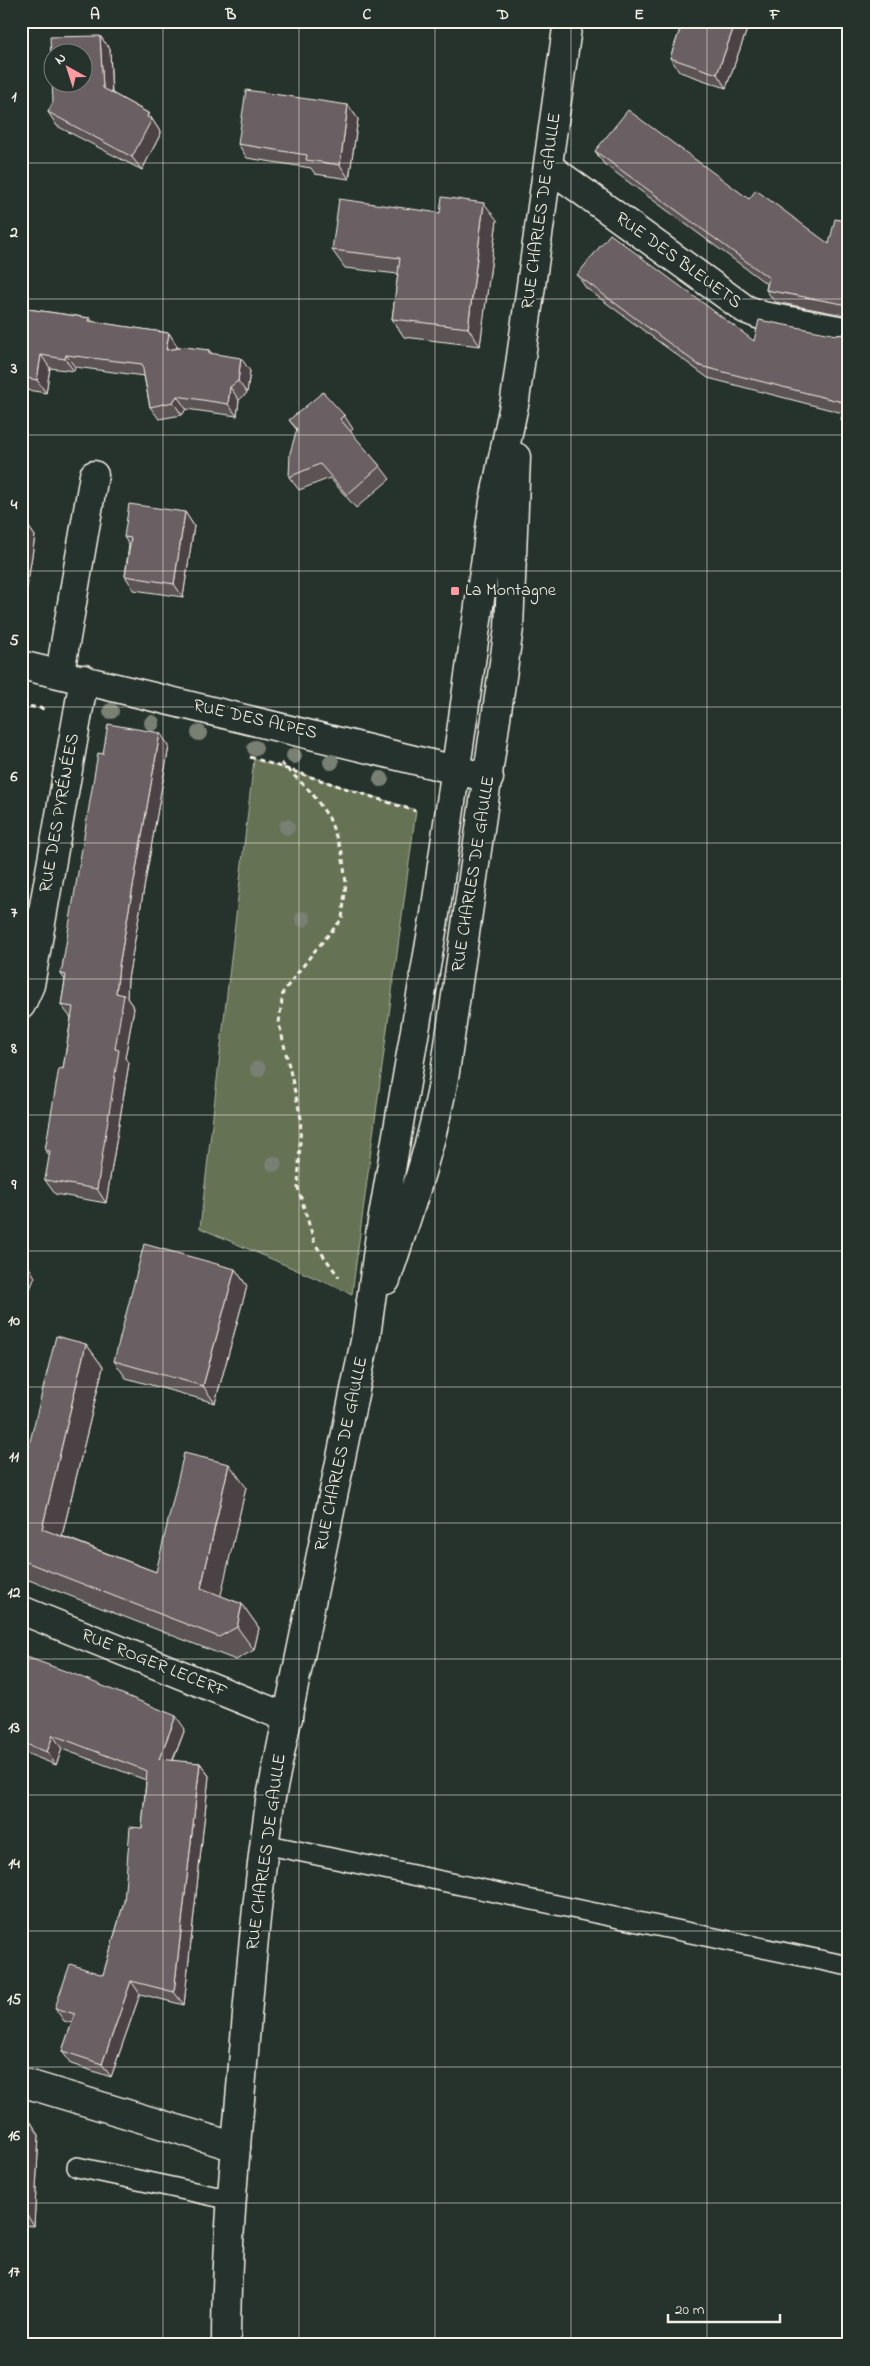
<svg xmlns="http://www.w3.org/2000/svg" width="870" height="2366" font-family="'Indie Flower',sans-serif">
	<rect width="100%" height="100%" fill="#26332d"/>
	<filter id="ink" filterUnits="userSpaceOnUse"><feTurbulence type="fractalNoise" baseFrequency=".02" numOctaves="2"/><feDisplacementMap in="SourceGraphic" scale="10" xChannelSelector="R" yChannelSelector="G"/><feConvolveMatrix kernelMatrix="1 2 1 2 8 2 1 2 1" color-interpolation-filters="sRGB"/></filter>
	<g filter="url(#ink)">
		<path fill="#657253" stroke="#acb29e" d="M254,759L416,810L352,1294L200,1228Z"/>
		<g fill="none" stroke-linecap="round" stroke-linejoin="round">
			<defs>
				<path id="lane" d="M264,1844L849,1966
					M77,2167L232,2200"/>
				<path id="street" d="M549,167L745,309L763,316L849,332
					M21,665L489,778
					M60,673L94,475
					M21,1005L30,985L84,679
					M21,1610L288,1718
					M21,2082L236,2147"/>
				<path id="secondary" d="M386,1280C409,1211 433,1144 445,1072L509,628L516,457
					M226,2345C226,2255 234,2166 242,2077C249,1985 257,1893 270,1802L366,1336L381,1228L435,914L494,501L515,400L568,21"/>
			</defs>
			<use href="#lane" stroke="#f4f1e8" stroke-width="22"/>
			<use href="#street" stroke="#f4f1e8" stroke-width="31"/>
			<use href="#secondary" stroke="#f4f1e8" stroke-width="31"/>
			<path stroke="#f4f1e8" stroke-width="3" stroke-dasharray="5 4" stroke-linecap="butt" d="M21,705L45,709
				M250,757L415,811
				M281,763L312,793L329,818L342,852L346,883L342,919L313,953L283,992L279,1023L301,1118L298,1188L315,1244L339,1277"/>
			<use href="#lane" stroke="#26332d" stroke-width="19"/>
			<use href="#street" stroke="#26332d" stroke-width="28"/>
			<use href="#secondary" stroke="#26332d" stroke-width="28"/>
		</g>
		<g fill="#787f73">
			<circle cx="111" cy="711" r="8"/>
			<circle cx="152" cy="723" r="8"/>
			<circle cx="199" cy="733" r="8"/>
			<circle cx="255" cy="748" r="8"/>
			<circle cx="294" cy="756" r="8"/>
			<circle cx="331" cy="762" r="8"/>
			<circle cx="381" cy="779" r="8"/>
			<circle cx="287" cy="827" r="8"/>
			<circle cx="303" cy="919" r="8"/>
			<circle cx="258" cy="1069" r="8"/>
			<circle cx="274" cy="1164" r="8"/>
		</g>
		<path fill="#5c5255" stroke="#f4f1e8" d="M683,21H750L726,88L680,72L670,58Z
			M100,36L110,49L112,93L148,113L161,133L142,170L57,126L48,112Z
			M348,105L358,119L349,179L315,174L311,168L247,158L238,144Z
			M595,151L749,199L829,244L849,222V316L775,302L766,290L767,284L604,164Z
			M497,220L480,346L404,337L392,319L398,274L345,268L332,250Z
			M577,275L754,341L846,334L849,331V430L841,419L843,413L708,378L586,288Z
			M21,308L90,318L93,322L169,333L177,346V348L209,350L212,354L250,371L247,393L239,400L237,416L186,409L182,415L159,419L150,407L144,376L75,367L74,371L50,368L46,393L21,389Z
			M344,415L353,429L350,432L380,466L390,479L356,508L330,478L299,490L289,477L297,430L289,420Z
			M185,512L194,526L183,597L134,590L125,576L129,545L124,537Z
			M21,522L26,523L35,536L27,588L21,587Z
			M169,746L128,979L127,998L134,1008L125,1058L129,1063L106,1203L55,1194L45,1180L50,1156L45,1150L63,1069L71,1018L61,1005L65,980L61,974L103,754Z
			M235,1269L247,1286L215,1403L126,1378L114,1361Z
			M86,1344L103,1367L62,1536L156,1572L246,1487L220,1596L242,1604L259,1628L254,1650L236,1660L21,1577V1478Z
			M21,1655L185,1729L173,1761L200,1763L209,1776L184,2005L140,1994L111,2077L71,2064L62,2051L72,2023L64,2021L55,2008L103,1975L124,1902L142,1828L146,1780L62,1749L56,1765L21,1751Z
			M21,2121H30L39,2135L34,2226L21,2225Z"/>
		<path fill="#4b4245" stroke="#f4f1e8" d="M736,21H750L726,88L717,74Z
			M100,36L110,49L112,102L103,88Z
			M348,105L358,119L349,179L340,165Z
			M148,113L161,133L142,170L132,157Z
			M484,203L497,220L480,346L468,328Z
			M169,333L177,346L175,363L166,350Z
			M41,355L50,368L46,393L37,380Z
			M66,355L75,367L74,371L65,359Z
			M241,358L250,371L247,393L238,381Z
			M230,387L239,400L237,416L228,404Z
			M177,396L186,409L182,415L173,402Z
			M185,512L194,526L183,597L174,584Z
			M26,523L35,536L27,588L21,579V554Z
			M160,733L169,746L128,979L127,998L134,1008L125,1058L129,1063L106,1203L97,1189L115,1049L116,993L119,966Z
			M26,1263L35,1277L21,1310V1274Z
			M235,1269L247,1286L215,1403L203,1386Z
			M86,1344L103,1367L58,1552L42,1529Z
			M229,1464L246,1487L217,1612L201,1588Z
			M242,1604L259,1628L254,1650L237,1627Z
			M176,1716L185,1729L168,1772L159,1759Z
			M53,1735L62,1749L56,1765L47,1752Z
			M200,1763L209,1776L184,2005L174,1992Z
			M131,1981L140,1994L111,2077L102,2064Z
			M30,2121L39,2135L34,2226L25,2212Z"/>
		<path fill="#6b5f63" stroke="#f4f1e8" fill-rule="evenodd" d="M683,21H736L717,74L670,58Z
			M100,36L103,88L148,113L147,117L152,119L132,157L48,112L53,102L50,37ZM52,52H82V82H52Z
			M246,90L348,105L340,165L306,160L307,155L238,144Z
			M628,110L749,199L756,190L829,244L835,219L849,222V307L843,304L766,290L769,278L595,151Z
			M442,197L484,203L468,328L392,319L400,258L332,250L339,199L440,213Z
			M610,234L754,341L759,320L837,335L846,334L849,331V421L841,419L846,403L700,366L577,275Z
			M21,308L90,318L89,321L169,333L166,350L185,347L209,350V353L241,358L238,381L230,387L228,404L177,396L173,402L150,407L142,364L66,355L65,359L41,355L37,380L21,377Z
			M323,392L344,415L340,419L380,466L347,495L320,464L289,477L290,453L297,429L289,420Z
			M129,504L185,512L174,584L125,576L131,538L124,537Z
			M21,522L26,523L21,554Z
			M108,724L160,733L119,966L116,993L124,995L115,1049L119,1050L97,1189L45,1180L50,1151L45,1150L59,1068L63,1069L73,1007L61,1005L66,975L61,974L98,753L103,754Z
			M144,1244L235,1269L203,1386L114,1361Z
			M21,1261L26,1263L21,1274Z
			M56,1336L86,1344L42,1529L156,1572L184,1453L229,1464L201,1588L242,1604L237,1627L219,1637L21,1560V1478Z
			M21,1655L76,1675L176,1716L159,1759L200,1763L174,1992L131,1981L102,2064L62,2051L75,2014L55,2008L70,1964L103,1975L124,1902L130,1827L142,1828L147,1771L53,1735L47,1752L21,1742Z
			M21,2121H30L25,2212H21Z"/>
	</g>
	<path fill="none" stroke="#f4f1e8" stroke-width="1" stroke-opacity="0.55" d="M163,21V2345M299,21V2345M435,21V2345M571,21V2345M707,21V2345M21,163H849M21,299H849M21,435H849M21,571H849M21,707H849M21,843H849M21,979H849M21,1115H849M21,1251H849M21,1387H849M21,1523H849M21,1659H849M21,1795H849M21,1931H849M21,2067H849M21,2203H849"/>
	<rect fill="#ff9aa2" stroke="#26332d" stroke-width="2" x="450" y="586" width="10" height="10" rx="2.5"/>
	<g text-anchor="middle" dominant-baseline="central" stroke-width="4" stroke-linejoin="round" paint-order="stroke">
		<g font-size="18" fill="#f4f1e8" stroke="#26332d">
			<text transform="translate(542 211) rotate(-82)">RUE CHARLES DE GAULLE</text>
			<text transform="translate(678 261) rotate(36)">RUE DES BLEUETS</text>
			<text transform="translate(255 720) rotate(13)">RUE DES ALPES</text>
			<text transform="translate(60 813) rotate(-80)">RUE DES PYRÉNÉES</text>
			<text transform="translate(474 874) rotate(-81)">RUE CHARLES DE GAULLE</text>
			<text transform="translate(342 1454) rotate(-78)">RUE CHARLES DE GAULLE</text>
			<text transform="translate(154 1664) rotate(22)">RUE ROGER LECERF</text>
			<text transform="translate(267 1852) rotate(-82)">RUE CHARLES DE GAULLE</text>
		</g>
		<g font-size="18" fill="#f4f1e8" stroke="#26332d" text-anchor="start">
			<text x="465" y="591">La Montagne</text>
		</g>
	</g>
	<rect width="870" height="2366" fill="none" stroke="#26332d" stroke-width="55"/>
	<g transform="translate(68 68) rotate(321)"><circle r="24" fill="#26332d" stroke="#787f78"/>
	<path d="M0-4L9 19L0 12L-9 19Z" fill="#ff9aa2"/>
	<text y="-8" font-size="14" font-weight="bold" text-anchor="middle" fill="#f4f1e8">N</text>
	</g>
	<path d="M668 2314v8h112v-8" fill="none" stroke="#f4f1e8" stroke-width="2.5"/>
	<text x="675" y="2314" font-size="15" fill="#f4f1e8" stroke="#26332d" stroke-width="4" paint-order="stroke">20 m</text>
	<rect x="28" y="28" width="814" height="2310" fill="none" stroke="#f4f1e8" stroke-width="2"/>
	<g font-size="16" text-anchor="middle" font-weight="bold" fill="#f4f1e8">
		<text x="95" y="19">A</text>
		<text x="231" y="19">B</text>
		<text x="367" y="19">C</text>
		<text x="503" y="19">D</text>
		<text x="639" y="19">E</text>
		<text x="775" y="19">F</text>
		<text x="14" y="101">1</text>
		<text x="14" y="237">2</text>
		<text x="14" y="373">3</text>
		<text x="14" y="509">4</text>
		<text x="14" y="645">5</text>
		<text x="14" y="781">6</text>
		<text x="14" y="917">7</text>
		<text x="14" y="1053">8</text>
		<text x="14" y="1189">9</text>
		<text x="14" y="1325">10</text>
		<text x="14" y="1461">11</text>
		<text x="14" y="1597">12</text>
		<text x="14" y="1732">13</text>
		<text x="14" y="1868">14</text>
		<text x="14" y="2004">15</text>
		<text x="14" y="2140">16</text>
		<text x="14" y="2276">17</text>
	</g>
</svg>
